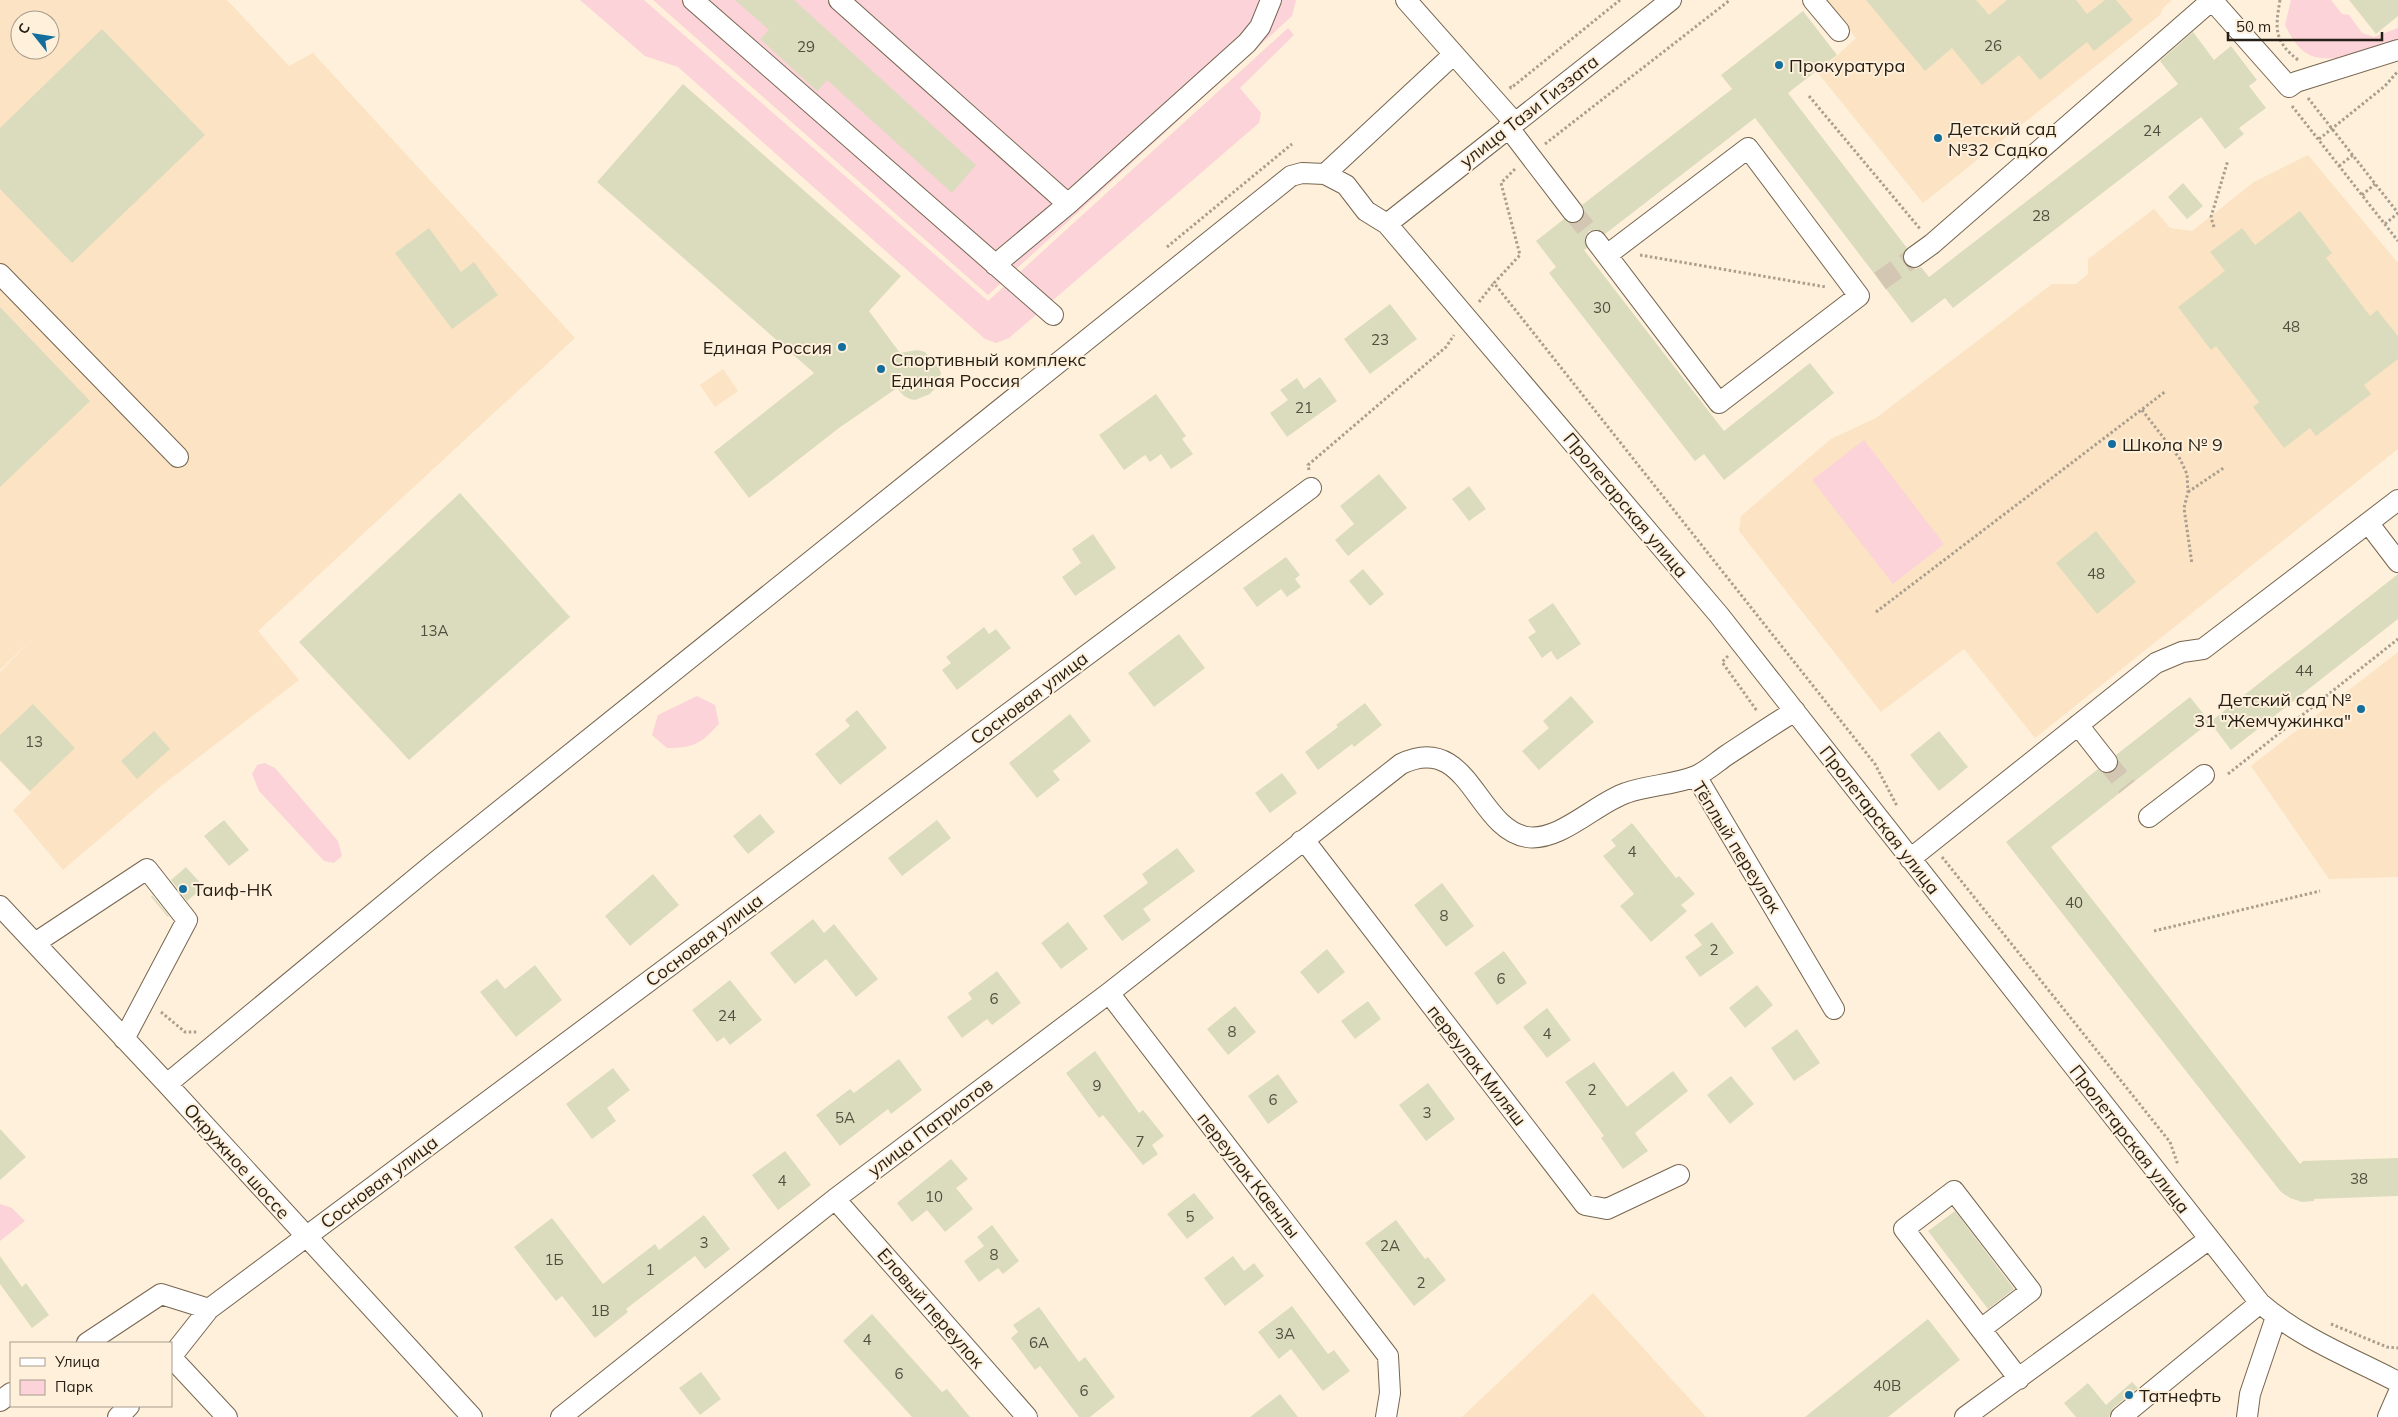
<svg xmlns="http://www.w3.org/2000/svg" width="2398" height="1417" font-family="Mulish,sans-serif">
	<rect width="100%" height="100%" fill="#fff0db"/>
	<path fill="#fbe3c3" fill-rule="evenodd" d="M0,0H227L289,66L313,53L575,338L258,631L299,680L160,787L63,870L13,810L31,793L0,761V672L36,635L0,670ZM20,20H50V50H20Z
		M1825,0H2172L2163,8L2160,15L1923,203L1818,73L1856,38Z
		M2308,155L2398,263V449L2035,738L1964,649L1881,712L1739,531L1741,516L1831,439L1876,418L2052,284H2076L2088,274V259L2154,209L2170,228L2192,231L2254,182Z
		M723,369L738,391L715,407L700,385Z
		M2398,652V877L2329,879L2251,766Z
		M1593,1293L1706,1417H1462Z"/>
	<path fill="#fbd3d8" d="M580,0H644L988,301L1288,28L1294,35L1240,88L1261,113L1259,123L1009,338L996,343L985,339L678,67L645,56Z
		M653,0H1296L1292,16L988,295Z
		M2291,0H2331L2342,14L2349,15L2362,33L2374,37L2398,28V44C2374,50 2328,67 2306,53C2296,46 2290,35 2285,25Z
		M1864,440L1944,544L1893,584L1812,480Z
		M697,696L715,705L719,724C700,744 694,748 667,748L652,735L658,715Z
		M265,763L275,768L338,841L342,856L334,863L324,861L259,791L252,774L257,765Z
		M0,1204L12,1208L25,1221L0,1241Z"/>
	<path fill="#dbdcbe" d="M735,0H794L976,165L952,193L827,80L817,91L760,39L769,30Z
		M1866,0H1976L1989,15L2007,0H2076L2087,14L2105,0H2116L2133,20L2094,51L2087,42L2040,80L2019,55L1982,85L1952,48L1925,71Z
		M2349,0H2398V16L2376,34Z
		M1803,11L1837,55L1788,93L1907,248L1902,258L1905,264L1915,269L1921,267L1929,277L2178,84L2160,61L2193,32L2214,60L2231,46L2257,80L2249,86L2266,108L2239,128L2244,134L2225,149L2201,117L1953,308L1945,298L1912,323L1755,118L1605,234L1600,230L1589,231L1585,237L1587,248L1584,250L1724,431L1810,363L1834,393L1724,480L1704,454L1695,461L1549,273L1556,267L1536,241L1564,219L1574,224L1581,221L1585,211L1582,205L1732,89L1721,75Z
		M102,29L205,135L72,263L0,189V128Z
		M683,84L901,276L869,311L900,353L917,350L925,352L938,366L941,373L935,388L930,394L915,400L910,399L904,396L897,388L839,428L749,498L714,452L814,373L597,182Z
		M2183,183L2203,206L2187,219L2168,197Z
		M2300,211L2332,253L2326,258L2370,316L2377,310L2398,336V359L2364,385L2371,394L2316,436L2310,428L2284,448L2253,407L2259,402L2216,346L2211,350L2178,307L2225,271L2210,252L2242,228L2255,245Z
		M429,228L461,272L474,262L498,295L452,329L395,253Z
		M1390,304L1417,339L1370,374L1344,339Z
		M0,307L90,401L0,487Z
		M1320,377L1337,401L1287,437L1270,413L1288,400L1280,390L1297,378L1304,389Z
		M1156,394L1186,436L1182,439L1193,454L1171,469L1161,454L1150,462L1145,455L1124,470L1099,435Z
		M1379,474L1407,508L1348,556L1335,540L1354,524L1340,506Z
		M1469,486L1486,509L1469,521L1452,499Z
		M460,493L570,617L409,760L299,642Z
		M2096,531L2136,582L2097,614L2056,563Z
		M1093,534L1116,568L1075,596L1062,577L1081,563L1072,549Z
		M1286,557L1300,575L1295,579L1301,587L1287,597L1281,589L1257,607L1243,588Z
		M1363,569L1384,594L1370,606L1349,581Z
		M2398,574V619L2231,750L2210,722Z
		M1553,603L1581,644L1557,660L1551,651L1542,658L1528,637L1536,632L1528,620Z
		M984,627L989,634L996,629L1011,648L957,690L942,670L951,663L946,657Z
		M1179,634L1205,668L1154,707L1128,673Z
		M1571,696L1594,722L1539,770L1522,751L1549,728L1543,721Z
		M2190,697L2210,722L2051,847L2300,1164L2303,1161L2398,1158V1196L2314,1199V1201L2302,1202L2290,1198L2281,1192L2006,842L2098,769L2103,773L2114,772L2118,766L2116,755Z
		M1365,703L1382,725L1354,747L1352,744L1318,770L1305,752L1338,727L1336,725Z
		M33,704L75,748L30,791L0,760V735Z
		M857,710L887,748L840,785L815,754L850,726L845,720Z
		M1070,714L1091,741L1053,771L1060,780L1037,798L1009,763Z
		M154,731L170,749L137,779L121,761Z
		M1939,731L1968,767L1939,791L1910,755Z
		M1282,773L1297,793L1270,813L1255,793Z
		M760,814L775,832L748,854L733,836Z
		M224,820L249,850L229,866L204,836Z
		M937,820L951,838L902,876L888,858Z
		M1632,823L1676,878L1679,876L1695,894L1681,905L1687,911L1651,942L1620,906L1634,894L1603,856L1616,846L1611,840Z
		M1177,848L1195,871L1143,909L1151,920L1122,941L1103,916L1148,883L1142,874Z
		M186,867L204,887L187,901L171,880Z
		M653,874L679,905L630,946L605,916Z
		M1442,883L1474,926L1446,947L1414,905Z
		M152,895L169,916L168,917L151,897Z
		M813,919L824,933L834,924L878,979L856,997L826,959L795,984L770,953Z
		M1068,922L1088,949L1061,969L1041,943Z
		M1712,922L1734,953L1700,977L1685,957L1702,945L1694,935Z
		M1327,949L1345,972L1318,994L1300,972Z
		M1504,951L1527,983L1497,1005L1474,973Z
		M535,965L562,1000L516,1037L480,992L497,979L505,989Z
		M997,971L1021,1003L992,1025L987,1019L962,1038L947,1017L972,999L968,993Z
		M730,980L762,1020L730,1045L724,1037L717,1042L692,1010Z
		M1757,985L1773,1005L1745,1028L1729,1008Z
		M1368,1001L1381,1019L1355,1039L1341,1021Z
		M1235,1006L1256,1032L1228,1055L1207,1029Z
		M1547,1008L1571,1040L1547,1058L1523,1027Z
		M1797,1029L1820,1063L1794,1081L1771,1048Z
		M1095,1051L1139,1113L1143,1110L1164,1136L1152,1145L1158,1154L1143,1165L1103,1115L1099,1118L1066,1073Z
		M899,1059L922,1090L891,1114L888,1109L840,1146L816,1115L850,1089L854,1093Z
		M1594,1062L1627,1107L1673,1071L1688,1091L1635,1133L1648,1151L1623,1169L1601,1138L1604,1136L1565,1082Z
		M613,1068L630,1090L607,1108L616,1121L592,1139L566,1104Z
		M1278,1074L1298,1102L1268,1124L1248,1096Z
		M1731,1076L1754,1104L1730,1124L1707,1095Z
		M1428,1083L1455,1119L1426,1141L1399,1105Z
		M0,1129L26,1157L0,1180Z
		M785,1151L811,1185L778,1210L752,1175Z
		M951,1159L968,1179L956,1188L973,1209L945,1232L927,1210L912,1222L897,1203Z
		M1194,1193L1214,1218L1187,1239L1167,1214Z
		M1955,1211L2014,1289L1988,1309L1928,1231Z
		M704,1215L730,1249L705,1269L695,1256L626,1309L628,1312L595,1338L562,1296L556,1301L514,1247L552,1218L603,1284L655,1244L659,1250Z
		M1396,1220L1425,1259L1428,1257L1446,1280L1414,1306L1365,1243Z
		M992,1225L1019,1261L1003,1274L998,1268L979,1282L964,1261L984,1246L977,1237Z
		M0,1256L22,1287L26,1283L49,1315L32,1328L0,1284Z
		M1233,1256L1244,1271L1254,1263L1264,1276L1225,1306L1204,1278Z
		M1292,1306L1328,1354L1334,1350L1350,1371L1323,1391L1291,1349L1279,1359L1258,1332Z
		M1039,1307L1079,1362L1085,1357L1115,1397L1090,1417H1079L1040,1366L1035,1370L1011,1338L1018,1332L1013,1325Z
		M872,1314L942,1392L947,1389L970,1417H912L843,1341Z
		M1928,1319L1960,1360L1888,1417H1805Z
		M701,1372L721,1399L700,1415L679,1388Z
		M2132,1382L2138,1388L2113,1408L2109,1417H2076L2064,1403L2088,1383L2106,1405Z
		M1280,1394L1298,1417H1250Z"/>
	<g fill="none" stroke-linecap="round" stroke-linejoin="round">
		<path stroke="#d3c6b3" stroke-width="20" stroke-dasharray="20 10" stroke-linecap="butt" d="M1573,212L1596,241
			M1880,281L1914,257
			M2107,762L2127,787"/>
		<defs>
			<path id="minor" d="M693,0L1053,315
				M839,0L1068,204
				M1406,0L1514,122
				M1813,0L1839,31
				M2212,0L2289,87L2296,82L2398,50
				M1508,127L1573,212
				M1325,174L1454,54
				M1387,224L1671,0
				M1596,241L1719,403L1859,296L1748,148L1607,255
				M1914,257L1932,244L2212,0
				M995,265L1068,204L1247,43L1260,27L1271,0
				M0,274L178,457
				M2369,524L2398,562
				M2078,725L2107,762
				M1696,776L1834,1009
				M2149,817L2204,775
				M1301,841L1308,845L1585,1205L1607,1209L1679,1175
				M1910,859L2156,663L2182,652L2203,649L2398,500
				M0,906L167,1084L472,1417
				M35,943L147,869L187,920L124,1039
				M1109,993L1388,1356L1390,1393L1386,1417
				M167,1084L432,865L1291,176L1302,173L1325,174L1346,185L1366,211L1387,224L1719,615L2260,1303C2300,1338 2352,1358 2398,1382
				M835,1199L1027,1417
				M209,1309L171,1357L227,1417
				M1981,1329L2031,1291L1954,1191L1904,1229L2019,1379
				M87,1343L161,1294L209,1309L1311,488
				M0,1401L11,1393
				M118,1417L129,1406
				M561,1417L835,1199L1109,993L1401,764C1469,731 1476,829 1527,837C1560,842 1596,803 1626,793C1648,785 1674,785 1696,776C1707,771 1718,761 1727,755C1750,740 1772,725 1795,711
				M1965,1417L2208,1240
				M2121,1417L2260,1303
				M2247,1417L2250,1394L2276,1317
				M2388,1417L2398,1394"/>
		</defs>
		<use href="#minor" stroke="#766650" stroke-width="22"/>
		<path stroke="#aa9f8e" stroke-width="3" stroke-dasharray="2.5 2.5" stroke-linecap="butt" d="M2280,0C2275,29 2274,41 2298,60
			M1510,86L1511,88L1620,0
			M1809,96L1921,230
			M2308,98L2398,213
			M2292,106L2398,241
			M2319,139L2385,86L2398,71
			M1545,144L1730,0
			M2339,166L2353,155
			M1515,169L1501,183L1520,255L1494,283L1875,764L1897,806
			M2362,195L2375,184
			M2385,224L2398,213
			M2214,227L2211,217L2228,160
			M1167,247L1292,144
			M1640,255L1826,287
			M1479,302L1494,283
			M2142,410L2180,459L2187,474L2188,492L2184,508L2192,564
			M1309,470L1308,465L1446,347L1454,335
			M2188,492L2225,467
			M1876,612L2166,391
			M1728,656L1722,662L1757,711
			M2228,774L2398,639
			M1942,857L2170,1142L2178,1165
			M2154,931L2320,891
			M161,1012L185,1032H198
			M2331,1324L2387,1347L2398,1348"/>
		<use href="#minor" stroke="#fff" stroke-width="20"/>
	</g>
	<g fill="#136e9d" stroke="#fff0db" stroke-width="2">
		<circle cx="1779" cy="65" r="5"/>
		<circle cx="1938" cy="138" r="5"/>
		<circle cx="842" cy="347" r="5"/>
		<circle cx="881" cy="369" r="5"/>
		<circle cx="2112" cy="444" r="5"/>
		<circle cx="2361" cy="709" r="5"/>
		<circle cx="183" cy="889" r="5"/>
		<circle cx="2129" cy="1395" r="5"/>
	</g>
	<g text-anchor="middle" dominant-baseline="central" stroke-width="4" stroke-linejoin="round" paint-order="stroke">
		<g font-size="15" fill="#524e3f">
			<text x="1993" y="45">26</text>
			<text x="806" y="46">29</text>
			<text x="2152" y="130">24</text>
			<text x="2041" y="215">28</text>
			<text x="1602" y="307">30</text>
			<text x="2291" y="326">48</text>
			<text x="1380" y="339">23</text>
			<text x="1304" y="407">21</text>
			<text x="2096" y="573">48</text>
			<text x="434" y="630">13А</text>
			<text x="2304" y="670">44</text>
			<text x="34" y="741">13</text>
			<text x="1632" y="851">4</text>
			<text x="2074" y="902">40</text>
			<text x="1444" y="915">8</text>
			<text x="1714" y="949">2</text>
			<text x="1501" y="978">6</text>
			<text x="994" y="998">6</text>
			<text x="727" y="1015">24</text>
			<text x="1232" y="1031">8</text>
			<text x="1547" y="1033">4</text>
			<text x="1097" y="1085">9</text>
			<text x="1592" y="1089">2</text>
			<text x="1273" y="1099">6</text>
			<text x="1427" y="1112">3</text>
			<text x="845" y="1117">5А</text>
			<text x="1140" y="1141">7</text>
			<text x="2359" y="1178">38</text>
			<text x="782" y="1180">4</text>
			<text x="934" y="1196">10</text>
			<text x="1190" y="1216">5</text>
			<text x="704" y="1242">3</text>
			<text x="1390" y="1245">2А</text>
			<text x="994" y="1254">8</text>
			<text x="554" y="1259">1Б</text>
			<text x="650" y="1269">1</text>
			<text x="1421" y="1282">2</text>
			<text x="600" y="1310">1В</text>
			<text x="1285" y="1333">3А</text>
			<text x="867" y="1339">4</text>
			<text x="1039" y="1342">6А</text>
			<text x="899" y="1373">6</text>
			<text x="1887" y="1385">40В</text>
			<text x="1084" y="1390">6</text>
		</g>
		<g font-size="18" fill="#251f15" stroke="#fff0db" text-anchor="start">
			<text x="1789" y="65">Прокуратура</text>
			<text x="1948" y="128">Детский сад<tspan x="1948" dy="21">№32 Садко</tspan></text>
			<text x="832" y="347" text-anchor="end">Единая Россия</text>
			<text x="891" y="359">Спортивный комплекс<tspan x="891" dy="21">Единая Россия</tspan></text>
			<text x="2122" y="444">Школа № 9</text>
			<text x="2351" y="699" text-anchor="end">Детский сад №<tspan x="2351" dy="21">31 "Жемчужинка"</tspan></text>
			<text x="193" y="889">Таиф-НК</text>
			<text x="2139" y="1395">Татнефть</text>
		</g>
		<g font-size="18" fill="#251f15" stroke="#fff0db">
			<text transform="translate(1529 111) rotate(-38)">улица Тази Гиззата</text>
			<text transform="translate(1626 505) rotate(50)">Пролетарская улица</text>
			<text transform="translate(1029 698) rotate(-37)">Сосновая улица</text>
			<text transform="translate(1880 820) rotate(52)">Пролетарская улица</text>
			<text transform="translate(1737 847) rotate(58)">Тёплый переулок</text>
			<text transform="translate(704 940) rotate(-37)">Сосновая улица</text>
			<text transform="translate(1477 1065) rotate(52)">переулок Миляш</text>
			<text transform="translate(930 1127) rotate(-37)">улица Патриотов</text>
			<text transform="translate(2130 1139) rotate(52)">Пролетарская улица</text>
			<text transform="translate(237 1161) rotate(48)">Окружное шоссе</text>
			<text transform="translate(1249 1175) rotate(52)">переулок Каенлы</text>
			<text transform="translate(379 1182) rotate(-37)">Сосновая улица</text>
			<text transform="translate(931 1308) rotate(49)">Еловый переулок</text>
		</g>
	</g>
	<rect x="10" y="1342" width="162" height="65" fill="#fff0db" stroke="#a89c8c"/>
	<rect x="20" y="1358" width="25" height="8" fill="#ffffff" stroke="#a89c8c"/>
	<text x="55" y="1367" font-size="15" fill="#251f15">Улица</text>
	<rect x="20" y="1380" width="25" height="15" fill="#fbd3d8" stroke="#a89c8c"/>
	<text x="55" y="1392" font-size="15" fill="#251f15">Парк</text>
	<g transform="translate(35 35) rotate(300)"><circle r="24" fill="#fff0db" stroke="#a89c8c"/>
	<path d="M0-4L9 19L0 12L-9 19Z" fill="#136e9d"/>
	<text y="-8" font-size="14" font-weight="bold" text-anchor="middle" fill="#251f15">С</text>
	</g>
	<path d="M2228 32v8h154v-8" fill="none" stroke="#251f15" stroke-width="2.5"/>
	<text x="2236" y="32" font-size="15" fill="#251f15" stroke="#fff0db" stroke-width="4" paint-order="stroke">50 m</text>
</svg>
